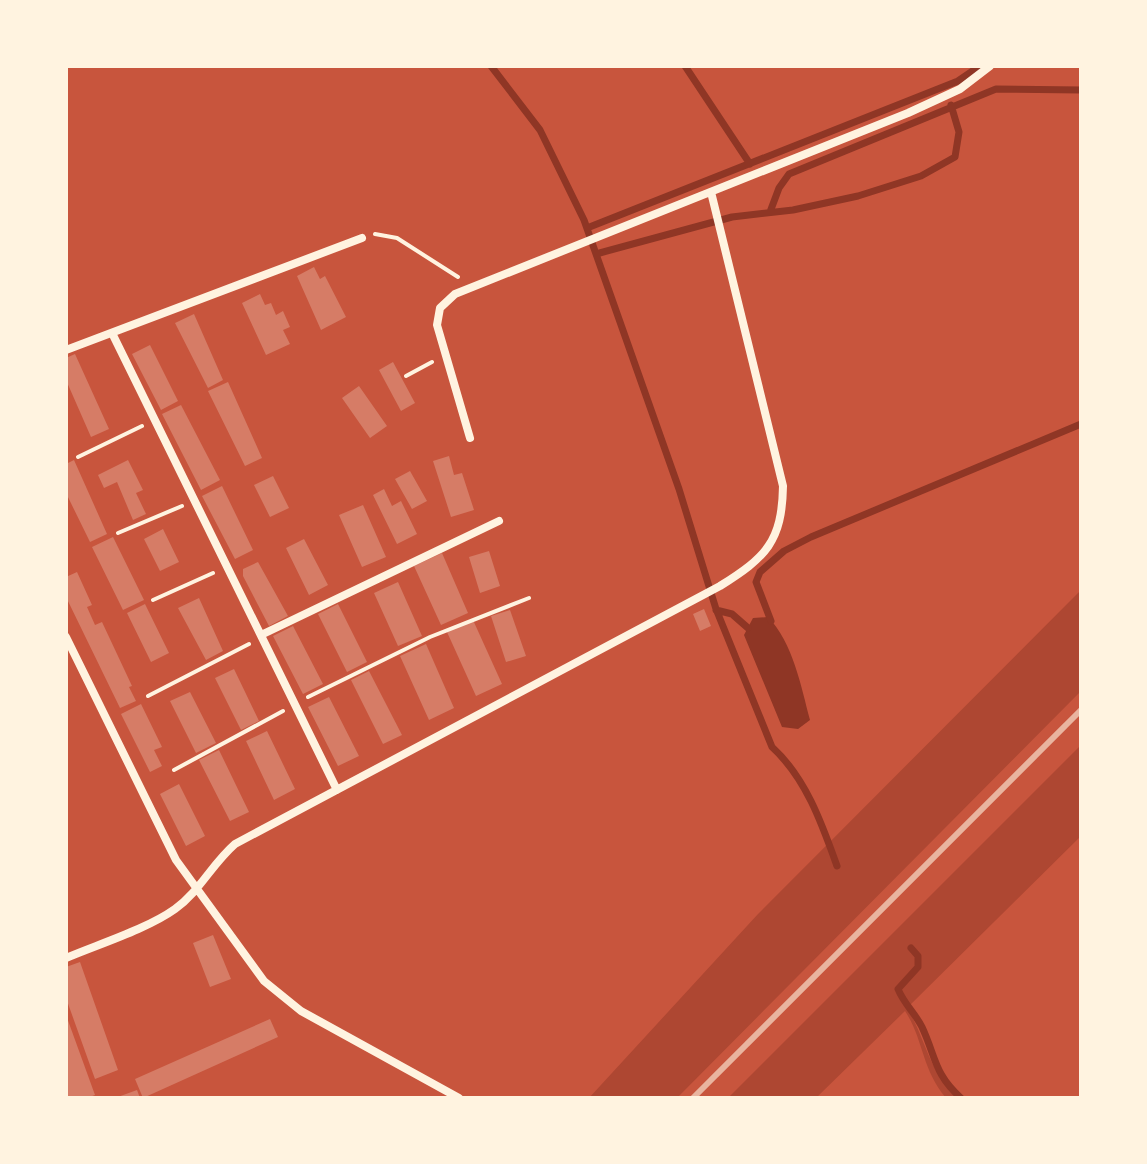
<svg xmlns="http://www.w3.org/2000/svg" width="1147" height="1164" font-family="Bitter,serif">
	<rect width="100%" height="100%" fill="#c8553d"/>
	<path fill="#ae4732" d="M1081,590V691L677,1098H589L758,914Z
		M1081,745V836L907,1008C926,1039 929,1073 958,1098H946C921,1068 924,1040 905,1011L816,1098H728Z"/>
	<path fill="#8f3625" d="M768,617C793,643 801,686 810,720L798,729L782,727L744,635L753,618Z"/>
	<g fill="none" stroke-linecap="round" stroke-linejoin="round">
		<path stroke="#8f3625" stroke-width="7" d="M491,66L540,130L584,220L679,489L716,609L772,747C806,778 822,824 837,866
			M685,66L750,164
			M770,212L779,188L789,174L996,89L1081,90
			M587,228L958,81L980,66
			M596,254L732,217L793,210L858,196L921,176L955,157L959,132L951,105
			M716,610L732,614L748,628
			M771,621L756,582L760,572L784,551L811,537L1081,424
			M911,948L918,956V967L898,989C904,1004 915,1013 922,1027C936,1057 934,1074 961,1098"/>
	</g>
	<path fill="#d67c66" d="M314,267L320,279L325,276L346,317L321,330L297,276Z
		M260,294L265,305L271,303L276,315L283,311L290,327L283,330L290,344L266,355L242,303Z
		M194,314L223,380L208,388L175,323Z
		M150,345L178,401L161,410L132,354Z
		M75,354L109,429L91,437L66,380V358Z
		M393,362L415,403L401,411L379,370Z
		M228,382L262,458L245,466L208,391Z
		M359,386L387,426L370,438L342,398Z
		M181,405L220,480L201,490L162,414Z
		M449,456L454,475L462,473L474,510L451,517L433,461Z
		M74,460L107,534L90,542L66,493V464Z
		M128,460L143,490L136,493L146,514L133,520L117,482L104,488L98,475Z
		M410,471L427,501L412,509L395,479Z
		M273,476L289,508L270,517L254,485Z
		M222,486L253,550L235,559L202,496Z
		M384,489L392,506L401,501L417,534L397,544L373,495Z
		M363,505L386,557L362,567L339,515Z
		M163,529L179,562L160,571L144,539Z
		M113,537L144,600L123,610L92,547Z
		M304,539L328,585L309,595L286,548Z
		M489,551L500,586L480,593L469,557Z
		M442,553L468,613L441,625L414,566Z
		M258,562L288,616L269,626L243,576V569Z
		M77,572L92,605L87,607L95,625L102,622L132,686L129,687L136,701L120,708L66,597V577Z
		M398,582L422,636L398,646L374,593Z
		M199,598L223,651L206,660L178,608Z
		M145,604L169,653L151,662L127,613Z
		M338,604L367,662L347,672L318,614Z
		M704,609L711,626L700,631L693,614Z
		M510,610L526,656L506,662L491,616Z
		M473,620L502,684L476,696L447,632Z
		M293,626L323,684L303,694L273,636Z
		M426,644L454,708L429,720L400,656Z
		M234,669L259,721L241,730L215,678Z
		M369,671L402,735L383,744L351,680Z
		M190,692L216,743L196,753L170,701Z
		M329,697L359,756L338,766L308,707Z
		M141,704L162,747L154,750L162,766L150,772L121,714Z
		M267,731L295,789L274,800L246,741Z
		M219,750L249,812L230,821L199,760Z
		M179,784L205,836L186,846L160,794Z
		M213,935L231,979L210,987L193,943Z
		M80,962L118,1070L95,1079L66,998V967Z
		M66,1015L95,1095L87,1098H66Z
		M270,1019L278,1037L143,1098L135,1079Z
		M137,1090L140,1098H115Z"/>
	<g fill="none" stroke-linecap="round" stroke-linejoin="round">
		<path stroke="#fff3e0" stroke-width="4" d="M375,234L397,238L458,277
			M406,376L432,362
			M78,457L142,426
			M118,533L182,506
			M153,600L213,573
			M148,696L249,644
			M308,697L430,637L529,598
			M174,770L283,711"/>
		<path stroke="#fff3e0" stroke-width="8" d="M112,333L337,790
			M66,350L362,238
			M470,438L437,325L440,308L455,294L908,113L960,89L990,66
			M261,635L499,521
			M66,637L176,860L264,981L301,1011L459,1098
			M66,958C99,944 147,929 175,909C199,892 212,864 235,844L720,586C766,557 782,542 783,486L711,192"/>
		<path stroke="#e9b49f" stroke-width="6" d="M693,1098L1081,710"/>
	</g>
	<rect width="1147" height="1164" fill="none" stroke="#fff3e0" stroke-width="136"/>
</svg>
